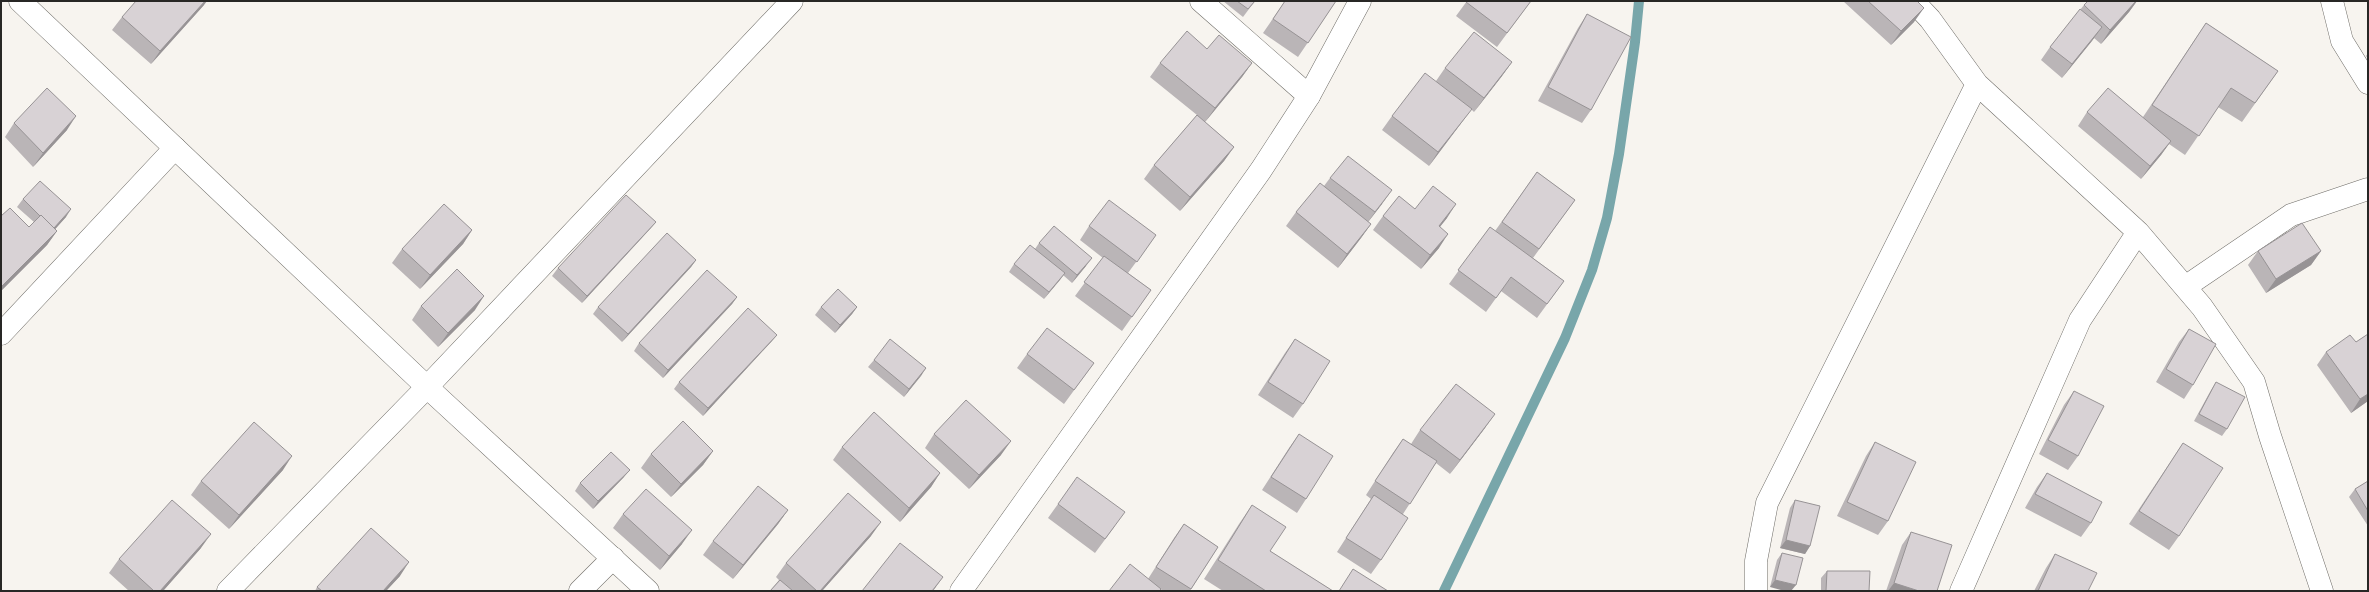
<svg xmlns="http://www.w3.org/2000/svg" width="2369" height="592" font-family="'IBM Plex Sans',sans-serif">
	<rect width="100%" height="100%" fill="#f7f4ef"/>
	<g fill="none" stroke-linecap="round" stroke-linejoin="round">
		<path stroke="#78a6aa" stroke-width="10" d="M1444,591L1565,338L1592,270L1607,218L1619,154L1635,42L1639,1"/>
		<defs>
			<path id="minor" d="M1201,1L1309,96
				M1913,1L1930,19L1977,84L2138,232L2202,307L2254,382L2270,436L2322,591
				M2332,1L2342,41L2368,83
				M2185,287L2291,215L2368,189
				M1,334L175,148
				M228,591L427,387L792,1
				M580,591L613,558
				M1756,591V561L1767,503L1977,84
				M1961,591L2080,320L2138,232"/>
			<path id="tertiary" d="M20,1L427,387L648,591
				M961,591L1261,170L1309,96L1360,1"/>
		</defs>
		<use href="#minor" stroke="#6f6d68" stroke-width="23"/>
		<use href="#tertiary" stroke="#6f6d68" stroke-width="23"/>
		<use href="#minor" stroke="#fff" stroke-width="22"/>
		<use href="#tertiary" stroke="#fff" stroke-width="22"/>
	</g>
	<path fill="#bab5b7" d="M1223,1H1255L1243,17Z
		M1285,1H1336L1298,57L1263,33Z
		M1467,1H1531L1497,47L1456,16Z
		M1843,1H1917L1914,22L1891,45Z
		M2088,1H2137L2129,12L2101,44L2094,38L2062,78L2041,60L2050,47L2084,5Z
		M204,5L151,64L112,30L122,17Z
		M1587,14L1591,110L1582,123L1538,101L1578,28Z
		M2206,23L2278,71L2242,122L2218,107L2185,155L2169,144L2161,155L2141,179L2078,126L2087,112L2143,117Z
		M1207,49L1252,63L1242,77L1205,122L1234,147L1224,161L1180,211L1144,179L1154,165L1197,115L1150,77L1160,63Z
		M2368,53V59L2366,56Z
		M1512,62L1502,76L1474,112L1471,109L1462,122L1429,166L1382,130L1392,116L1436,81L1445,68Z
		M14,123L67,130L33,167L5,137Z
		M1537,172L1575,200L1533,258L1564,281L1537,318L1501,291L1486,312L1449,284L1490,227L1495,231Z
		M1330,178L1382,204L1368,222L1371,224L1361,238L1338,268L1286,226L1296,212L1324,186Z
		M23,199L66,217L55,229L57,231L47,245L1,291V216L29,227L34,222L17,207Z
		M1415,209L1447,218L1440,227L1439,248L1421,269L1373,230L1383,216Z
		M656,222L650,229L582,303L552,276L558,268Z
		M1089,226L1156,235L1128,273L1151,290L1122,331L1075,296L1103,258L1080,240Z
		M472,230L463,244L420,289L392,263L402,249Z
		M1039,243L1086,266L1072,283L1063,275L1044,299L1009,272L1014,264L1035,249Z
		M2258,251H2321L2311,265L2266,293L2248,265Z
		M696,260L691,267L622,342L593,314L598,307Z
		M737,297L732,304L663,378L634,351L639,343Z
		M421,306L475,310L438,347L412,320Z
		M821,307H857L852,314L835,333L815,315Z
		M2189,329L2193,385L2184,399L2156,382L2179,342Z
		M2368,334V401L2351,413L2317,365L2326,352L2356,342Z
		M777,335L771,342L703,416L674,389L679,382Z
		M1295,339L1303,404L1293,418L1258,395L1285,353Z
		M1027,354L1094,363L1064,404L1017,368Z
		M874,360L926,368L904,397L868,367Z
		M2216,382L2227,429L2222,436L2194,421L2211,390Z
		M2074,391L2078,456L2068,470L2039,454L2064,405Z
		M1485,428L1450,474L1436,463L1403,514L1381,560L1371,574L1337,552L1371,499L1366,495L1393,453L1403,439L1415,447L1411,444L1420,430Z
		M934,434L1001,455L969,489L925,448Z
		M1299,434L1306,499L1297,513L1262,490L1289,448Z
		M1875,442L1888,521L1878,535L1837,516L1866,456Z
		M2183,443L2179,536L2169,550L2129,524Z
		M842,447L940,473L931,487L900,522L833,460Z
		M713,451L703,465L671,497L641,468L651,454Z
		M283,470L229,529L191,495L201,481Z
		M2047,473L2091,523L2081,537L2025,508L2037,487Z
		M624,477L593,509L575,491L580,483Z
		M2368,481V526L2349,497L2355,489Z
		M1795,500L1810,546L1805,554L1780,548L1790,508Z
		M1058,504L1115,526L1095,553L1048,518Z
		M1252,505L1270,551L1333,591H1223L1204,579L1239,524Z
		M788,510L778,524L733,579L703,555L713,541Z
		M623,514L682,544L660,570L613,528Z
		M1184,524L1218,547L1190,591H1163L1148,579L1174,538Z
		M1911,532L1937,591H1886L1902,545Z
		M871,536L822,591H770L779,580L776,577L786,563Z
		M201,548L163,591H129L109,573L119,559Z
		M1782,553L1796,585L1770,587L1777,560Z
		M2055,554L2088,591H2034L2046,568Z
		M1827,571L1869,591H1821V578Z
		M400,576L386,591H315L317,587Z"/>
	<path fill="#979395" d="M205,1H207L204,5L151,64L160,51Z
		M2136,1H2137L2129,12L2101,44L2110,30Z
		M1924,8L1914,22L1891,45L1901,31Z
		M2102,27L2092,41L2062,78L2072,64Z
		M1512,62L1502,76L1474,112L1484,98Z
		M1252,63L1242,77L1205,122L1215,108Z
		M1472,109L1462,122L1429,166L1438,152Z
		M76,116L67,130L33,167L43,153Z
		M2171,141L2161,155L2141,179L2150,166Z
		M1234,147L1224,161L1180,211L1190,197Z
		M1392,190L1382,204L1365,226L1375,212Z
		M1456,204L1447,218L1429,240L1439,226Z
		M71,209L66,217L49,236L54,228Z
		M656,222L650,229L582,303L587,296Z
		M1371,224L1361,238L1338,268L1347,254Z
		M472,230L463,244L420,289L430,275Z
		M57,231L47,245L1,291V287Z
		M1448,234L1439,248L1421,269L1430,255Z
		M2321,251L2311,265L2266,293L2276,279Z
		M1092,258L1086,266L1072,283L1077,275Z
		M696,260L691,267L622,342L628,334Z
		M1065,273L1060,280L1044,299L1049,292Z
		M484,296L475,310L438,347L448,333Z
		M737,297L732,304L663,378L668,370Z
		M857,307L852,314L835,333L840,325Z
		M777,335L771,342L703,416L708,408Z
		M926,368L921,376L904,397L909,389Z
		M2368,394V401L2351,413L2360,399Z
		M1495,414L1485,428L1450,474L1460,460Z
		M1011,441L1001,455L969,489L979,475Z
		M713,451L703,465L671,497L681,484Z
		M292,456L283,470L229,529L239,515Z
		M630,470L624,477L593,509L598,501Z
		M940,473L931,487L900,522L909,508Z
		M788,510L778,524L733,579L743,565Z
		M881,522L871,536L822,591H820Z
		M692,530L682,544L660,570L669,556Z
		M211,534L201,548L163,591H160Z
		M1786,540L1810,546L1805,554L1780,548Z
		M409,562L400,576L386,591H383Z
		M943,577L933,591H932Z
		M1775,580L1796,585L1791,591H1785L1770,587Z
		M1894,583L1919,591H1888Z"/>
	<path fill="#d8d2d5" stroke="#979395" d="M136,1H205L160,51L122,17Z
		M1237,1H1255L1248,9Z
		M1285,1H1336L1308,43L1273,19Z
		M1467,1H1531L1507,33L1466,2Z
		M1868,1H1917L1924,8L1901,31Z
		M2088,1H2136L2110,30L2084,5Z
		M2080,9L2102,27L2072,64L2050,47Z
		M1587,14L1631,37L1591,110L1548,87Z
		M2206,23L2278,71L2255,103L2231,88L2199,136L2152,105Z
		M1187,31L1207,49L1219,35L1252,63L1215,108L1160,63Z
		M1474,32L1512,62L1484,98L1445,68Z
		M1425,73L1472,109L1438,152L1392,116Z
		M47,88L76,116L43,153L14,123Z
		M2108,88L2171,141L2150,166L2087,112Z
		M1197,115L1234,147L1190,197L1154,165Z
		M1348,156L1392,190L1375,212L1330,178Z
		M1537,172L1575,200L1539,249L1502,222Z
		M40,181L71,209L54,228L41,215L40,216L23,199Z
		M1320,183L1371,224L1347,254L1296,212Z
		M1433,186L1456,204L1439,226L1448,234L1430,255L1383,216L1399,196L1415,209Z
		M626,195L656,222L587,296L558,268Z
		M1109,200L1156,235L1137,262L1089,226Z
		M444,204L472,230L430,275L402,249Z
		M10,208L29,227L41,215L57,231L1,287V216Z
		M2302,223L2321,251L2276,279L2258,251Z
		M1054,226L1092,258L1077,275L1039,243Z
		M1490,227L1564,281L1547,304L1511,277L1496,298L1458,270Z
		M667,233L696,260L628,334L598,307Z
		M1030,245L1065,273L1049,292L1014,264Z
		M1104,256L1151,290L1132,317L1084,282Z
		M457,269L484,296L448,333L421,306Z
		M707,270L737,297L668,370L639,343Z
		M838,289L857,307L840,325L821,307Z
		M748,308L777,335L708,408L679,382Z
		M1047,328L1094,363L1074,390L1027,354Z
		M2189,329L2216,344L2193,385L2166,369Z
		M2368,334V394L2360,399L2326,352L2350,335L2356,342Z
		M890,339L926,368L909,389L874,360Z
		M1295,339L1330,361L1303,404L1268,382Z
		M2216,382L2245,397L2227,429L2199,414Z
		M1456,384L1495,414L1460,460L1420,430Z
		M2074,391L2104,406L2078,456L2048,440Z
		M966,400L1011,441L979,475L934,434Z
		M874,412L940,473L909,508L842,447Z
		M683,421L713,451L681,484L651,454Z
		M254,422L292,456L239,515L201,481Z
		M1299,434L1333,456L1306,499L1271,477Z
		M1403,439L1437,461L1410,504L1375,481Z
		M1875,442L1916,462L1888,521L1847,502Z
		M2183,443L2223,468L2179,536L2139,511Z
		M611,452L630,470L598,501L580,483Z
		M2047,473L2102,502L2091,523L2035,494Z
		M1077,477L1125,512L1105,539L1058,504Z
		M2368,481V511L2355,489Z
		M758,486L788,510L743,565L713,541Z
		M646,489L692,530L669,556L623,514Z
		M848,493L881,522L820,591H817L786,563Z
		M1374,495L1408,518L1381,560L1346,538Z
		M172,500L211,534L160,591H154L119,559Z
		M1795,500L1820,506L1810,546L1786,540Z
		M1252,505L1286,527L1270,551L1333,591H1266L1218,560Z
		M1184,524L1218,547L1191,589L1156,567Z
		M371,528L409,562L383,591H322L317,587Z
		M1911,532L1952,545L1937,591H1919L1894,583Z
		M900,543L943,577L932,591H862Z
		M1782,553L1803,558L1796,585L1775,580Z
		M2055,554L2097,573L2088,591H2038Z
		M1130,564L1161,589L1159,591H1109Z
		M1353,569L1388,591H1339Z
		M1827,571H1870L1869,591H1826Z
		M780,580L793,591H770Z"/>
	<rect width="2369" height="592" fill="none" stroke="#282725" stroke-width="4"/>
</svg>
